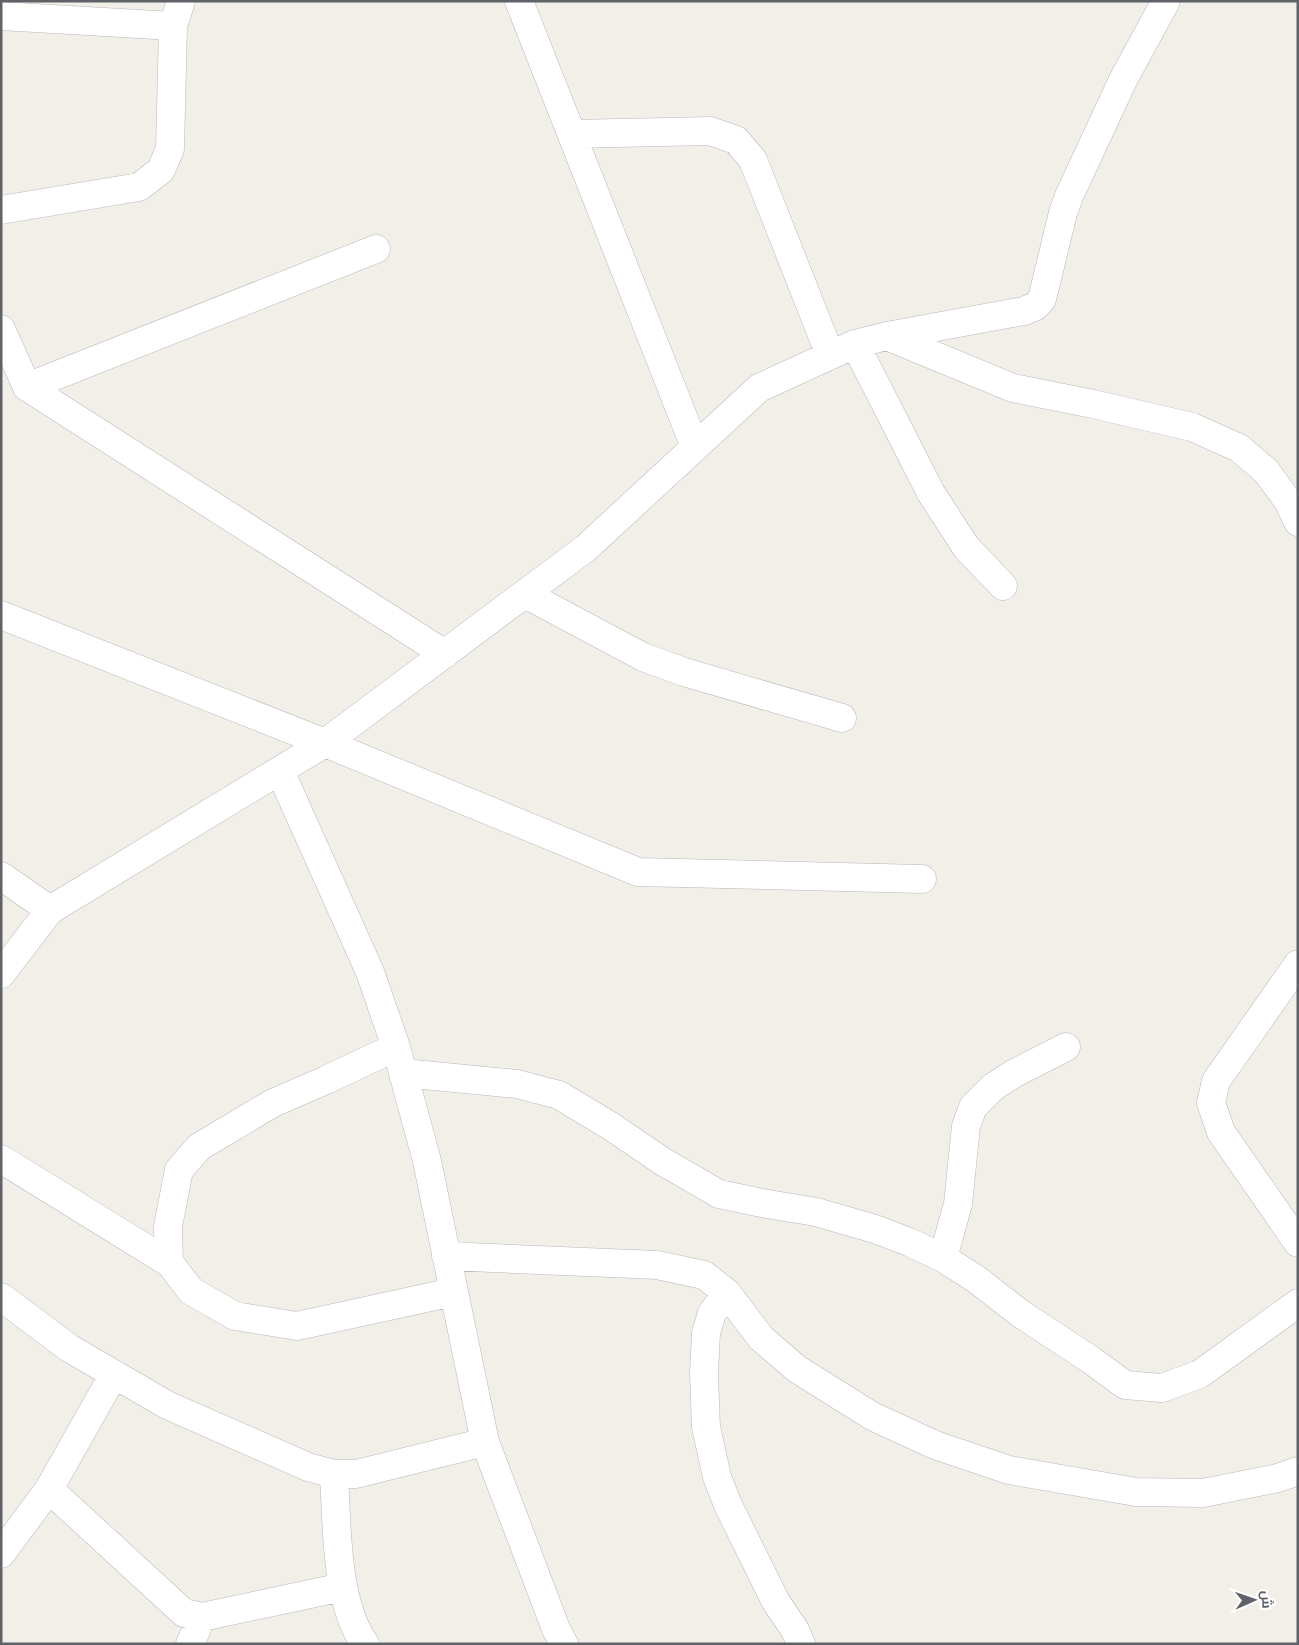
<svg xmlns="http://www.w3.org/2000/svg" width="1299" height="1645" font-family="'DM Sans',Cairo,sans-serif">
	<rect width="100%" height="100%" fill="#f1efe8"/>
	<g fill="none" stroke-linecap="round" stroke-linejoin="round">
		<defs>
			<path id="minor" d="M519,1L695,447
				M1,16L173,26L181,1
				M572,134L710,131L736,140L753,160L830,355
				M1,210L139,187L161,170L170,149L173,26
				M1,329L27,387L445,654
				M887,336L1013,388L1093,404L1192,427L1239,448L1266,471L1288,501L1298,522
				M855,344L931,493L966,547L1003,586
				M27,387L376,249
				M525,594L643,657L684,672L842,718
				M1,615L325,743L638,872L922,879
				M280,771L370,972L396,1047L427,1161L485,1442L556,1629L564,1644
				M1,876L50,910
				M1298,964L1216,1081L1211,1103L1221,1132L1298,1243
				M1,974L50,910L325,743L586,548L759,388L855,344L887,336L1024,311L1036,306L1042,299L1063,213L1069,196L1124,78L1166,1
				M396,1047L326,1080L273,1103L199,1147L179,1170L168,1226L169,1262L191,1291L235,1316L297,1326L453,1292
				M403,1073L517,1084L559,1095L612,1127L662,1161L719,1194L762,1203L816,1212L875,1229L909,1242L943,1258L976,1279L1021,1314L1091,1360L1125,1385L1162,1388L1200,1374L1298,1303
				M1,1159L171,1264
				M446,1256L657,1265L704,1275L727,1293L761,1338L797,1369L872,1416L935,1445L1009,1470L1136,1492L1203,1493L1278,1478L1298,1471
				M943,1258L958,1204L966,1126L973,1107L993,1087L1013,1074L1066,1047
				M727,1293L712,1313L706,1333L704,1374L706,1427L717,1477L728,1505L776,1602L795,1630L801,1644
				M1,1297L69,1348L167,1405L308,1467L334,1474H356L485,1442
				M334,1474C337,1524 335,1602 365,1644
				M49,1489L184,1613L202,1617L343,1587
				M1,1554L49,1489L114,1374
				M190,1644L202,1617"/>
		</defs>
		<use href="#minor" stroke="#b5b8bc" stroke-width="29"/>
		<use href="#minor" stroke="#fff" stroke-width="28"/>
	</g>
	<rect width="1299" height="1645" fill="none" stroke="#5f6368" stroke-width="5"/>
	<g transform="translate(1254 1600) rotate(88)" stroke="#ffffff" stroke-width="4" paint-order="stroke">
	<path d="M0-4L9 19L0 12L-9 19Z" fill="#5f6368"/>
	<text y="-8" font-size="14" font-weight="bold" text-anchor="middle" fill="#5f6368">ش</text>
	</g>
</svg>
